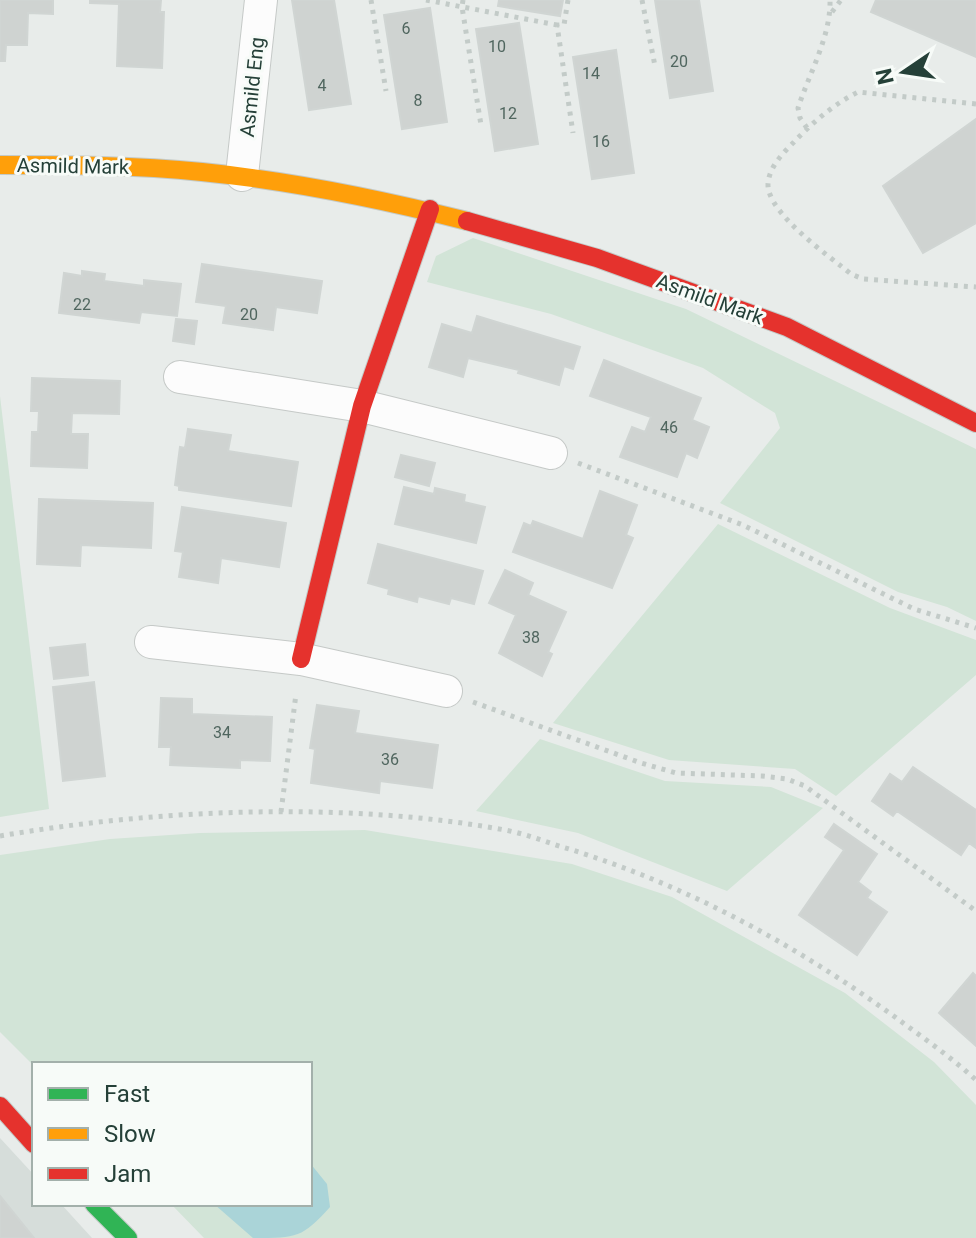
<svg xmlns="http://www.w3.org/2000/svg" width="976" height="1238" font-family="Roboto,sans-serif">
	<rect width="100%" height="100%" fill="#e8ecea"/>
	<path fill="#d6ddda" d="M0,1138L34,1175V1204H61L92,1238H0Z"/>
	<path fill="#d2e4d7" d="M473,238L686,309L976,449V621L947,607L898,592L720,503L780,428L775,413L703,368L551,314L427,282L436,256Z
		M0,396L49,809L0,817Z
		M718,524L890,608L976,640V675L836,796L795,769L669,760L553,723Z
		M540,739L665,781L771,787L823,808L727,891L578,833L476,811Z
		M365,830L572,864L672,897L845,993L934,1062L976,1105V1238H204L171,1204H310V1064H34V1066L0,1032V855L110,839L200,833Z"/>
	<path fill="#aad4d8" d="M310,1163L327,1184L330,1207C302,1238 297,1238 253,1238L214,1204H310Z"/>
	<path fill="#cfd3d1" stroke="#d0d5d3" stroke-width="2" d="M0,0H53V14L28,13L27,45H6L5,61H0Z
		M90,0H161L160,12H164L162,68L117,66L119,4L90,3Z
		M292,0H334L351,104L309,110Z
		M499,0H563L560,16L498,6Z
		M655,0H699L713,91L670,98Z
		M876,0H976V57L871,12Z
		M430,8L447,122L402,129L384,15Z
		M519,23L538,144L495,151L476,29Z
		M616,50L634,173L592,179L573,57Z
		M976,119V223L923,253L883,186Z
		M202,264L322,281L317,313L276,307L273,330L223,323L226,306L196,302Z
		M82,271L105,274L104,281L144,286V280L181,284L177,316L141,312L139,323L59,313L64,273L82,276Z
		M477,316L580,347L573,369L564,366L559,385L518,373L519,370L468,358L463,377L429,367L442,324L472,333Z
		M176,319L197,321L194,344L173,341Z
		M604,360L701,398L692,420L709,427L697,458L686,453L677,477L620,457L632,427L645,432L651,417L590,396Z
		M32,378L120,381L119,414L72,413L71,434H88L87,468L31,466L32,432H38L39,411H31Z
		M188,429L231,435L228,451L298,462L291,506L179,490V486L175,485L180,447L185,448Z
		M401,455L435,463L429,486L395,477Z
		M404,487L434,494L435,488L465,495L464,502L485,507L476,543L395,524Z
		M600,491L637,505L626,535L633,538L612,588L513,552L524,523L531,526L533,521L583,539Z
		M39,499L153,503L151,548L81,545L80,566L37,564Z
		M182,507L286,523L279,567L221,558L218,583L179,577L183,552L175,551Z
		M378,544L483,571L474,604L451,598L449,604L418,596L417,602L388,594L389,589L368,583Z
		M505,570L533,583L528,595L566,612L548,652L552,654L542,676L499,653L516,615L489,603Z
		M85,644L88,675L54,679L50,648Z
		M94,682L105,776L63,781L53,687Z
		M161,698L192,699V714L272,717L270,761L240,760V768L170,765L171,747H159Z
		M317,705L359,711L355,733L438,745L432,788L380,781L379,793L311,783L315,749L310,748Z
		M913,767L976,810V848L969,843L961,855L897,811L893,816L872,801L890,774L902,782Z
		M834,824L877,854L858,882L871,892L867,898L887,912L857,955L799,915L844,850L825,837Z
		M973,973L976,976V1046L939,1013Z
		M0,1196L34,1238H0Z"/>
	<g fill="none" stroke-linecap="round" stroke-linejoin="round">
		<defs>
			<path id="street" d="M242,175L261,0
				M180,377L362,406L551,453
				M151,642L301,659L446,691"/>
			<path id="fast" d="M94,1204L128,1238"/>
			<path id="slow" d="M0,165C68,165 135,165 202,172C292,181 380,199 467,221"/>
			<path id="jam" d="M467,221L597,258L787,327L976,423
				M301,659L362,406L430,209
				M0,1106L34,1144"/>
		</defs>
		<use href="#street" stroke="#c5c9c7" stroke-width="34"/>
		<use href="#fast" stroke="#c4cac7" stroke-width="20"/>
		<use href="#slow" stroke="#c4cac7" stroke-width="20"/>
		<use href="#jam" stroke="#c4cac7" stroke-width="20"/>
		<path stroke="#c3cbc8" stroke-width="5" stroke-dasharray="4 6" stroke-linecap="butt" d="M371,0L386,91
			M426,0L557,25
			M463,0L462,7L481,125
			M568,0L564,25H557L573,133
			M642,0L655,66
			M832,12L841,0
			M976,104L858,92C834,104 812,123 794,142C783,153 769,167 768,184C767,213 829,256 851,274L863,279L976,287
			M807,128L800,118L798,108C809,74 831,36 830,0
			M578,463L743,525L914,609L976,628
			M473,702L641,763L676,773L762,776L787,779L805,786L976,911
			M281,812L296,694
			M0,836C156,809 349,801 505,830C527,834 548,843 569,849C688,886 794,944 895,1017C922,1037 951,1057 976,1080"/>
		<use href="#street" stroke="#fcfcfc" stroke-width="32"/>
		<use href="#fast" stroke="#30b455" stroke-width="18"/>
		<use href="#slow" stroke="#ff9f0a" stroke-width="18"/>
		<use href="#jam" stroke="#e5322d" stroke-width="18"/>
	</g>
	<g text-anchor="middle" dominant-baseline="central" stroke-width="6" stroke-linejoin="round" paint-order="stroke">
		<g font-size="16" fill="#50665f">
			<text x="406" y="28">6</text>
			<text x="497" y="46">10</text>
			<text x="679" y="61">20</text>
			<text x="591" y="73">14</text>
			<text x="322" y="85">4</text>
			<text x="418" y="100">8</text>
			<text x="508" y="113">12</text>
			<text x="601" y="141">16</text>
			<text x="82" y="304">22</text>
			<text x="249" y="314">20</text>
			<text x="669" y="427">46</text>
			<text x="531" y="637">38</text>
			<text x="222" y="732">34</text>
			<text x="390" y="759">36</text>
		</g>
		<g font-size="20" fill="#254038" stroke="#f7fbf8">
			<text transform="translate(252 87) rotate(-84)">Asmild Eng</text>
			<text transform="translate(73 166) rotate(1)">Asmild Mark</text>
			<text transform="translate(710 299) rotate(20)">Asmild Mark</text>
		</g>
	</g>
	<rect x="32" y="1062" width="280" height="144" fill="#f7fbf8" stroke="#a3b0ab" stroke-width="2"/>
	<rect x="48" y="1088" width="40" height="12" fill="#30b455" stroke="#a3b0ab" stroke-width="2"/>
	<text x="104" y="1102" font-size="24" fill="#254038">Fast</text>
	<rect x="48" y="1128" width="40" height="12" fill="#ff9f0a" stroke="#a3b0ab" stroke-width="2"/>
	<text x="104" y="1142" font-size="24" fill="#254038">Slow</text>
	<rect x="48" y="1168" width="40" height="12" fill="#e5322d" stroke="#a3b0ab" stroke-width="2"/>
	<text x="104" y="1182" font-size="24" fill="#254038">Jam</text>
	<g transform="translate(904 72) rotate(257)" stroke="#f7fbf8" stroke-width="6" paint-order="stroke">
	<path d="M0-6L14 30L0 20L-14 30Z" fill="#254038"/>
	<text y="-12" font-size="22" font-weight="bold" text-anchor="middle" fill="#254038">N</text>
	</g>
</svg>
